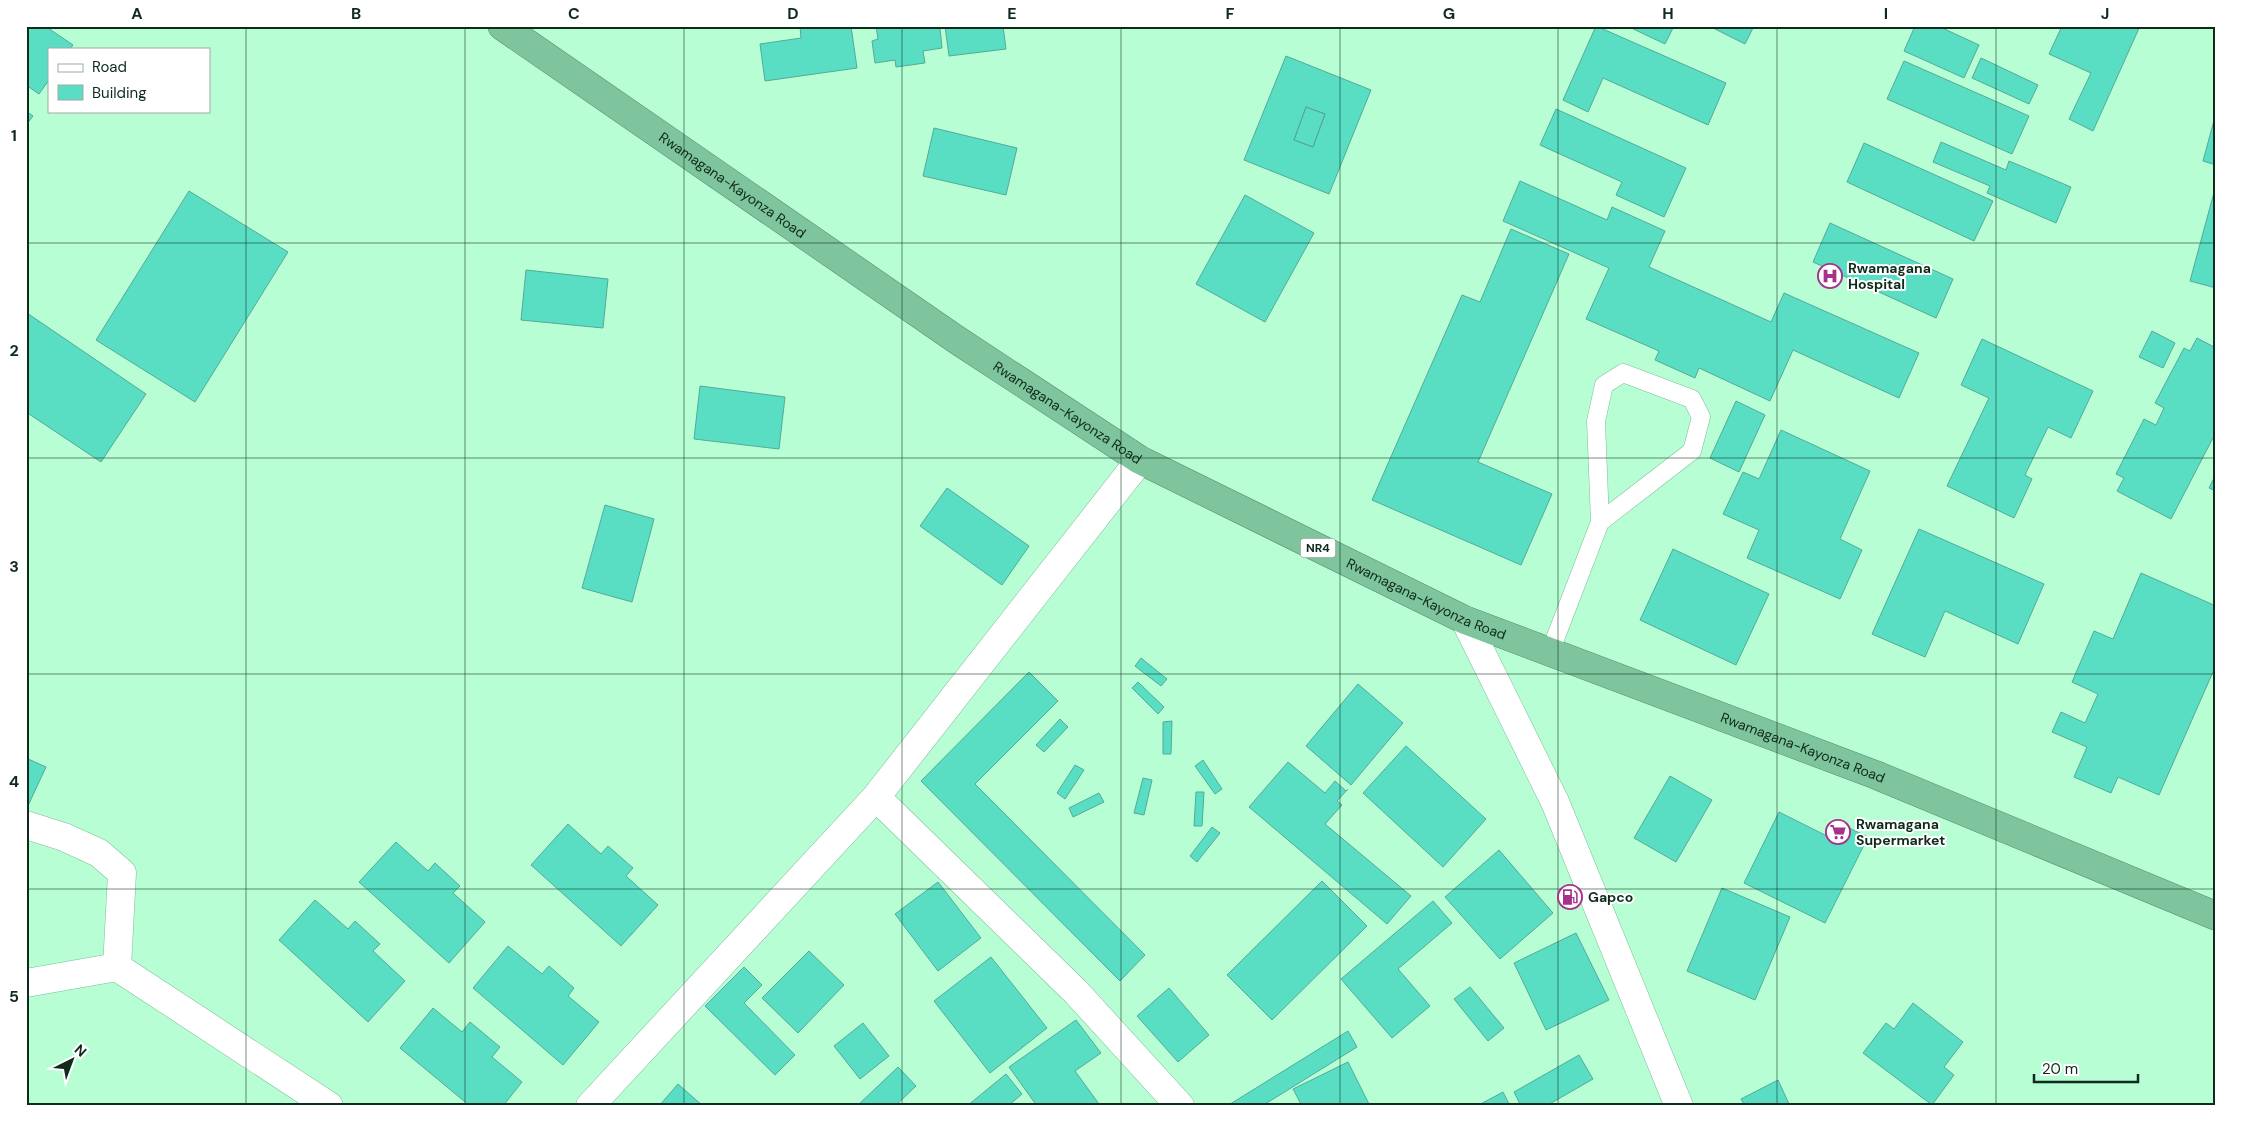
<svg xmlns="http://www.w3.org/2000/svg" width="2242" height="1132" font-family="'DM Sans',sans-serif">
	<rect width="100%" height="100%" fill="#b8fed4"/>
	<path fill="#59dec4" stroke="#53aa98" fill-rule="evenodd" d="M26,26H45L73,45L70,49H49V80L39,94L26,85Z
		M800,26H851L857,68L765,81L760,44L801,38Z
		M876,26L940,28L942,48L923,51L925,63L896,67L895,60L875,63L872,41L878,39Z
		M945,26H1003L1006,49L949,56Z
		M1596,26L1726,83L1708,125L1603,78L1588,112L1563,100Z
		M1627,26H1674L1665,44Z
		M1709,26H1754L1745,44Z
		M1915,26H1938L1979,45L1964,78L1904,51Z
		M2062,26H2140L2093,131L2069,119L2091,73L2049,54Z
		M1286,56L1371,90L1329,194L1244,160ZM1306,107L1325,114L1313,147L1294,140Z
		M1981,58L2038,85L2029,104L1972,78Z
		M1904,61L2029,116L2012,154L1887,99Z
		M1306,107L1325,114L1313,147L1294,140Z
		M1556,109L1686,168L1664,217L1616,195L1622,182L1540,145Z
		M26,111L33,116L26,125Z
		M2216,113V165L2203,161Z
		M934,128L1017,148L1006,195L923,176Z
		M1941,142L2006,170L2009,161L2071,187L2056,223L1987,193L1990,186L1933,162Z
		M1864,143L1993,201L1974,241L1847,182Z
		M1520,181L1607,220L1612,207L1665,231L1649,267L1771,322L1784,293L1919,353L1899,398L1793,350L1770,401L1699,368L1695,378L1655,360L1659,351L1586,319L1609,268L1503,221Z
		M2216,185V288L2190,281Z
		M189,191L288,252L195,402L96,340Z
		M1245,195L1314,233L1265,322L1196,284Z
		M1830,223L1953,279L1936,318L1813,262Z
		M1511,229L1569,254L1478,462L1552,494L1521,565L1372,500L1462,295L1480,302Z
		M526,270L608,279L603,328L521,320Z
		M27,313L146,394L101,462L26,412Z
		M2152,331L2175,343L2163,368L2139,357Z
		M2197,338L2216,348V432L2171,519L2117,491L2124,478L2116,474L2144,419L2156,425L2164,408L2155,403L2184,348L2190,351Z
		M1982,339L2093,391L2071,438L2048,427L2025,475L2032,479L2014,518L1947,486L1989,398L1961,385Z
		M700,386L785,397L779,449L694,439Z
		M1736,401L1765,415L1739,472L1710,458Z
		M1781,430L1870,471L1840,539L1862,550L1840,599L1747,558L1759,530L1723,514L1743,472L1759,479Z
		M2216,474V491L2209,488Z
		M947,488L1029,546L1002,585L920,526Z
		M605,505L654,519L632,602L582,588Z
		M1919,529L2044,584L2018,644L1945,611L1925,657L1872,634Z
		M1673,549L1769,594L1736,665L1640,620Z
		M2141,573L2216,606V665L2159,795L2118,777L2111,793L2074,777L2087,747L2052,732L2061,712L2085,723L2098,694L2072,682L2094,631L2113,639Z
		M1141,658L1167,679L1161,686L1135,666Z
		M1029,672L1058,701L975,784L1145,955L1120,981L921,781Z
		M1138,682L1164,707L1158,714L1132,688Z
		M1358,684L1403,723L1351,785L1306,746Z
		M1060,719L1068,727L1044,752L1036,745Z
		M1172,721L1171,754H1163V722Z
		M1406,746L1486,819L1443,867L1363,793Z
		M26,758L46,767L26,810Z
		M1203,760L1222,789L1215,794L1195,766Z
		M1288,762L1325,793L1335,781L1346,791L1348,789L1337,801L1342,805L1325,824L1411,896L1387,924L1249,807Z
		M1075,765L1084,770L1065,799L1057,793Z
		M1670,776L1712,800L1676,862L1634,838Z
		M1143,778L1152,780L1144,815L1134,813Z
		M1196,792H1204L1202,826H1194Z
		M1099,793L1104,802L1073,817L1069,808Z
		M1779,812L1837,841L1845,826L1868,837L1825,923L1744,883Z
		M568,824L601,854L608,846L633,868L626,876L658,905L621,946L531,865Z
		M1212,827L1220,833L1197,862L1190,856Z
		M396,842L428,871L435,863L460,886L453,893L485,922L449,963L359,882Z
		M1499,850L1553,913L1500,959L1445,897Z
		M1322,881L1367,926L1272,1020L1227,975Z
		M938,882L981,938L938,971L895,914Z
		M1722,888L1790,917L1755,1000L1687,971Z
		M315,900L348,929L355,921L380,944L373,951L405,981L368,1022L279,940Z
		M1433,901L1452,923L1398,969L1430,1006L1392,1038L1341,979Z
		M1576,933L1609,1000L1546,1030L1514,963Z
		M508,946L542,974L549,966L574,988L568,996L599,1022L563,1065L473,988Z
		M809,951L844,985L798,1033L762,998Z
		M991,957L1047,1028L990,1073L934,1001Z
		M744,967L762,985L744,1003L795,1055L775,1075L705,1006Z
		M1470,987L1504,1028L1488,1041L1454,999Z
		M1169,988L1209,1035L1178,1062L1137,1016Z
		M1913,1003L1963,1042L1944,1067L1954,1075L1932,1105L1863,1053L1886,1023L1894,1029Z
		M433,1008L462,1032L470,1022L500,1047L492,1057L522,1082L503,1106H470L400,1048Z
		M1076,1020L1101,1053L1075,1071L1099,1104L1037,1106L1009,1067Z
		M863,1023L889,1056L860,1079L834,1046Z
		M1348,1031L1357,1047L1262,1106H1227Z
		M1579,1055L1593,1079L1546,1106H1521L1514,1092Z
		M1348,1062L1370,1106H1302L1293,1089Z
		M898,1067L916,1086L895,1106H857Z
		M1006,1074L1022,1094L1008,1106H967Z
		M1778,1080L1790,1106H1745L1741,1099Z
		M678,1084L703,1106H659Z
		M1503,1092L1510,1106H1477Z"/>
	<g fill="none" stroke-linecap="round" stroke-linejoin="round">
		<defs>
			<path id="lane" d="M1550,652L1600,522L1596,421L1604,385L1623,373L1692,399L1701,417L1692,451L1600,522"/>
			<path id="street" d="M1465,620L1555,802L1679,1106
				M876,797L1076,992L1180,1106
				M26,825L64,837L99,853L122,873L117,967
				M26,983L117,967L329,1106
				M590,1106L876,797L1140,460"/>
			<g id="highway">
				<path id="s1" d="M502,26L957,340L1140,460L1465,620L1876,775L2216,916"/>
			</g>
		</defs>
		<use href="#lane" stroke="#7abe97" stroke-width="19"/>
		<use href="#street" stroke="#7abe97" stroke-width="29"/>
		<use href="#highway" stroke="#578e6f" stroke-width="29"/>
		<use href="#lane" stroke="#fff" stroke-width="18"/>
		<use href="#street" stroke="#fff" stroke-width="28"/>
		<use href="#highway" stroke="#7ec49c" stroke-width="28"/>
	</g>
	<path fill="none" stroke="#0e2b1c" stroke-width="1" stroke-opacity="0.55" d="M246,26V1106M465,26V1106M684,26V1106M902,26V1106M1121,26V1106M1340,26V1106M1558,26V1106M1777,26V1106M1996,26V1106M26,243H2216M26,458H2216M26,674H2216M26,889H2216"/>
	<defs>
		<symbol id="hospital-ring" viewBox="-11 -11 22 22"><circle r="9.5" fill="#fff" stroke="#a6328c" stroke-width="1.5"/><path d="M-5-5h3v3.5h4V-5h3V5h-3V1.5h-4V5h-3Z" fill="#a6328c"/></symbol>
		<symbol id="supermarket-ring" viewBox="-11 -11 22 22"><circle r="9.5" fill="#fff" stroke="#a6328c" stroke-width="1.5"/><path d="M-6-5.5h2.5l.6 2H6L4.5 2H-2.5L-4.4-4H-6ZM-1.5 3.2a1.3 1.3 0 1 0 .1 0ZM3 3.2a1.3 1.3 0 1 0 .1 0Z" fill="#a6328c"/></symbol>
		<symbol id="fuel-ring" viewBox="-11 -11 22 22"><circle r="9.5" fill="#fff" stroke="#a6328c" stroke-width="1.5"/><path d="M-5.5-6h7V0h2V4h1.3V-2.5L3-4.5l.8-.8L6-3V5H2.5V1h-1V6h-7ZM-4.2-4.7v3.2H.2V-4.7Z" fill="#a6328c"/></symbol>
	</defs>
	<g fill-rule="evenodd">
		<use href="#hospital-ring" x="1816" y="262" width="28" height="28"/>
		<use href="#supermarket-ring" x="1824" y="818" width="28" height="28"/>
		<use href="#fuel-ring" x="1556" y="883" width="28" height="28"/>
	</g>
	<g text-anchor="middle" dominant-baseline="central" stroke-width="4" stroke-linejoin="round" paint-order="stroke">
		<rect fill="#fff" stroke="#566b60" stroke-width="1" x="1300.5" y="538.5" width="35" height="19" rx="4"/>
		<g font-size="12" font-weight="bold" fill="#0e2b1c">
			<text x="1318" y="548">NR4</text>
		</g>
		<g font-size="14" fill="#0e2b1c" stroke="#fff">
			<text stroke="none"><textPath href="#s1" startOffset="280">Rwamagana-Kayonza Road</textPath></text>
			<text stroke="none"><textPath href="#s1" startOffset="685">Rwamagana-Kayonza Road</textPath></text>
			<text stroke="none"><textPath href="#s1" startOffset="1090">Rwamagana-Kayonza Road</textPath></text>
			<text stroke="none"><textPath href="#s1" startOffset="1495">Rwamagana-Kayonza Road</textPath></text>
		</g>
		<g font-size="14" font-weight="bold" fill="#0e2b1c" stroke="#fff" text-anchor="start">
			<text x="1848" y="268">Rwamagana<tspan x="1848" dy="16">Hospital</tspan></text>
			<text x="1856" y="824">Rwamagana<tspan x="1856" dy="16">Supermarket</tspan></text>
			<text x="1588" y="897">Gapco</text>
		</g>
	</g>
	<rect width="2242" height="1132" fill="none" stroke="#ffffff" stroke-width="55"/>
	<rect x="48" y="48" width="162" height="65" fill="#ffffff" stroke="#9faaa4"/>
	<rect x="58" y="64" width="25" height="8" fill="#ffffff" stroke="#9faaa4"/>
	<text x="92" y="72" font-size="15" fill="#0e2b1c">Road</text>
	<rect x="58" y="85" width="25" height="15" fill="#59dec4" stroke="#9faaa4"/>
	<text x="92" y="98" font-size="15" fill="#0e2b1c">Building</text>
	<g transform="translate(72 1060) rotate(42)" stroke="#ffffff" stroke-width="4" paint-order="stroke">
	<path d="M0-4L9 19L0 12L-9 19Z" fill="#0e2b1c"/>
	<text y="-8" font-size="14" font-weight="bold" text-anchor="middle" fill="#0e2b1c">N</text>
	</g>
	<path d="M2034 1074v8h104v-8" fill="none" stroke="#0e2b1c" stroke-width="2.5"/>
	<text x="2042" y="1074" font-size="15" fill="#0e2b1c" stroke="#ffffff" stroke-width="4" paint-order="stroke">20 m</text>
	<rect x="28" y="28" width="2186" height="1076" fill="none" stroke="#0e2b1c" stroke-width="2"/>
	<g font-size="16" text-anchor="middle" font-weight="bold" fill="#0e2b1c">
		<text x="137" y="19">A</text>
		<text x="356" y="19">B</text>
		<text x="574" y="19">C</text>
		<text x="793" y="19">D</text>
		<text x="1012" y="19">E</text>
		<text x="1230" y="19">F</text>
		<text x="1449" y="19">G</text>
		<text x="1668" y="19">H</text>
		<text x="1886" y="19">I</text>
		<text x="2105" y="19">J</text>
		<text x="14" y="141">1</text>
		<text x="14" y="356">2</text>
		<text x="14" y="572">3</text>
		<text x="14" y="787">4</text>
		<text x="14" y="1002">5</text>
	</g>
</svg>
